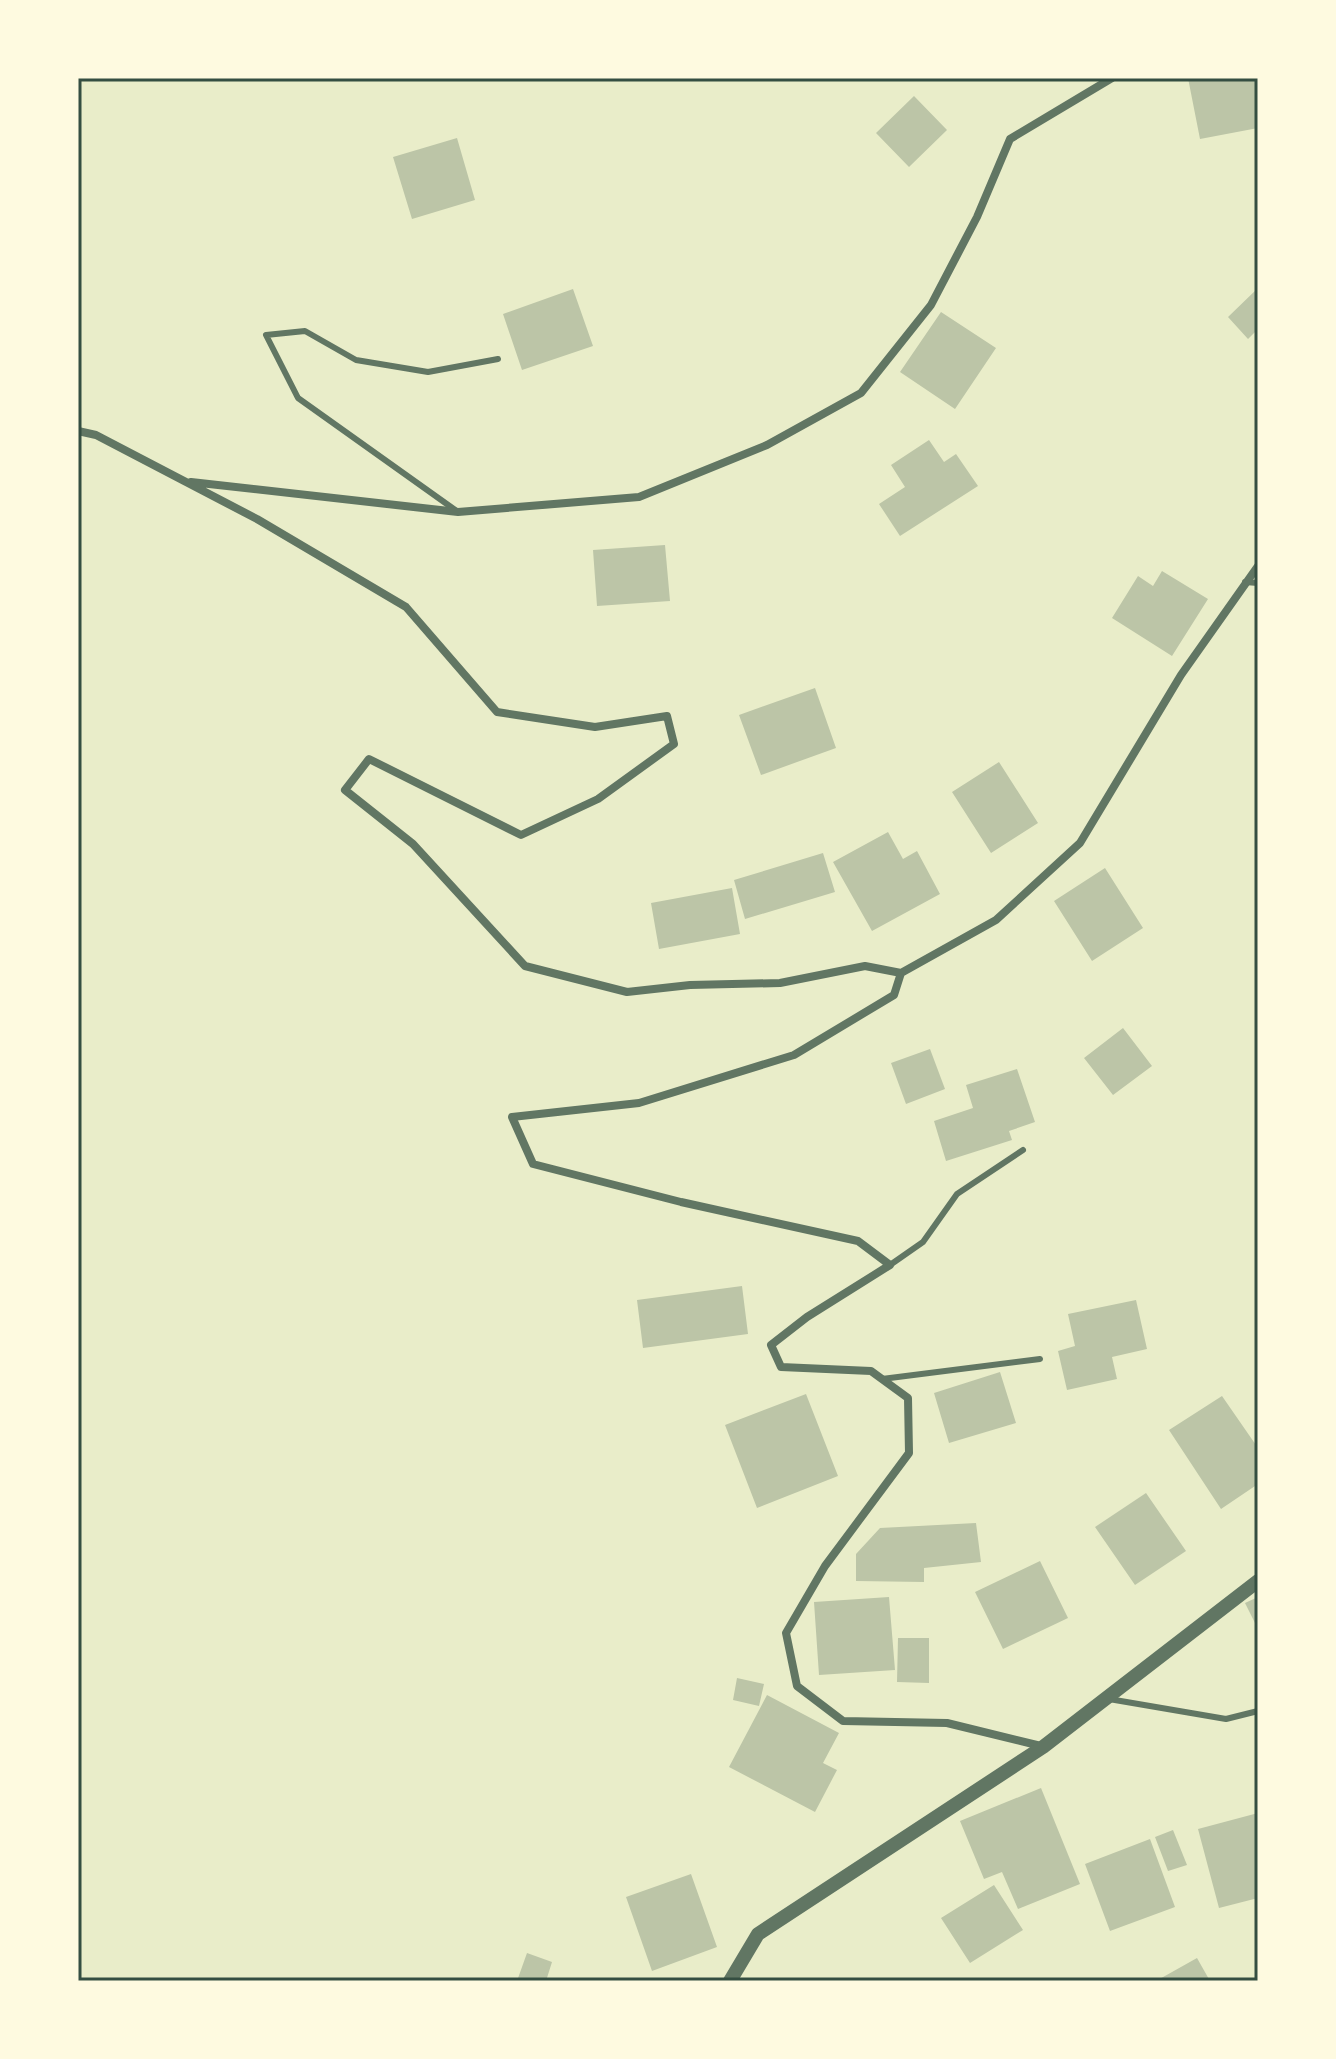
<svg xmlns="http://www.w3.org/2000/svg" width="1336" height="2059" font-family="Inter,sans-serif">
	<rect width="100%" height="100%" fill="#e9edc9"/>
	<path fill="#bcc5a7" d="M1188,78H1258V128L1200,139Z
		M914,96L947,130L909,167L876,133Z
		M457,138L475,200L412,219L393,157Z
		M1258,288V329L1248,339L1228,317Z
		M573,289L593,346L522,370L503,314Z
		M941,312L996,348L955,409L900,372Z
		M929,440L944,462L956,454L978,486L900,536L879,504L905,487L891,465Z
		M665,545L670,601L597,606L593,550Z
		M1162,571L1208,599L1172,656L1112,618L1138,576L1153,586Z
		M815,688L836,748L761,775L739,715Z
		M999,762L1038,823L991,853L952,792Z
		M888,832L903,859L917,851L940,894L872,931L833,862Z
		M823,853L835,892L745,919L734,880Z
		M1105,868L1143,928L1092,961L1054,901Z
		M732,888L740,934L659,949L651,903Z
		M1123,1028L1152,1066L1113,1095L1084,1058Z
		M930,1049L945,1089L906,1104L891,1063Z
		M1017,1069L1035,1122L1009,1131L1012,1140L946,1161L934,1121L973,1108L966,1085Z
		M742,1286L748,1334L643,1348L637,1300Z
		M1136,1300L1147,1349L1112,1357L1117,1379L1067,1390L1058,1351L1075,1346L1068,1314Z
		M1000,1372L1016,1423L949,1443L934,1393Z
		M806,1394L838,1476L757,1508L725,1425Z
		M1222,1396L1258,1448V1484L1221,1509L1169,1430Z
		M1146,1493L1186,1551L1135,1585L1095,1527Z
		M976,1523L981,1562L924,1568V1582L856,1581V1554L880,1528Z
		M1040,1561L1068,1618L1003,1649L975,1592Z
		M889,1597L895,1670L819,1675L814,1602Z
		M1258,1597V1629L1245,1603Z
		M898,1638H929V1683L897,1682Z
		M737,1678L764,1684L759,1706L733,1700Z
		M767,1695L839,1733L823,1763L837,1770L815,1812L729,1767Z
		M1041,1788L1080,1884L1018,1909L1002,1872L984,1879L960,1821Z
		M1258,1813V1898L1219,1908L1198,1829Z
		M1173,1830L1187,1865L1168,1871L1155,1837Z
		M1150,1839L1175,1907L1110,1931L1085,1864Z
		M691,1874L717,1947L652,1971L626,1897Z
		M994,1885L1023,1930L970,1963L941,1918Z
		M527,1953L552,1962L546,1981H517Z
		M1197,1958L1210,1981H1156Z"/>
	<g fill="none" stroke-linecap="round" stroke-linejoin="round">
		<path stroke="#617663" stroke-width="6" d="M458,512L298,398L266,335L305,331L356,360L428,372L498,359
			M1245,582L1258,583
			M890,1265L923,1242L957,1194L1023,1150
			M882,1379L1040,1359
			M1109,1699L1226,1719L1258,1711"/>
		<path stroke="#617663" stroke-width="8" d="M78,431L96,435L257,519L406,607L497,712L595,727L667,716L674,744L598,799L521,835L369,759L345,790L413,844L525,966L627,992L690,985L780,983L865,966L901,973L894,995L794,1055L639,1103L512,1117L533,1164L681,1202L858,1241L890,1265L807,1317L771,1345L781,1367L871,1371L908,1398L909,1453L825,1566L786,1633L797,1686L843,1721L947,1723L1041,1746
			M191,482L458,512L639,497L767,445L861,393L931,305L977,217L1010,139L1112,78
			M901,973L996,920L1080,843L1181,675L1258,566"/>
		<path stroke="#617663" stroke-width="14" d="M730,1981L758,1934L1043,1747L1258,1581"/>
	</g>
	<rect width="1336" height="2059" fill="none" stroke="#fefae0" stroke-width="160"/>
	<rect x="80" y="80" width="1176" height="1899" fill="none" stroke="#344e41" stroke-width="3"/>
</svg>
